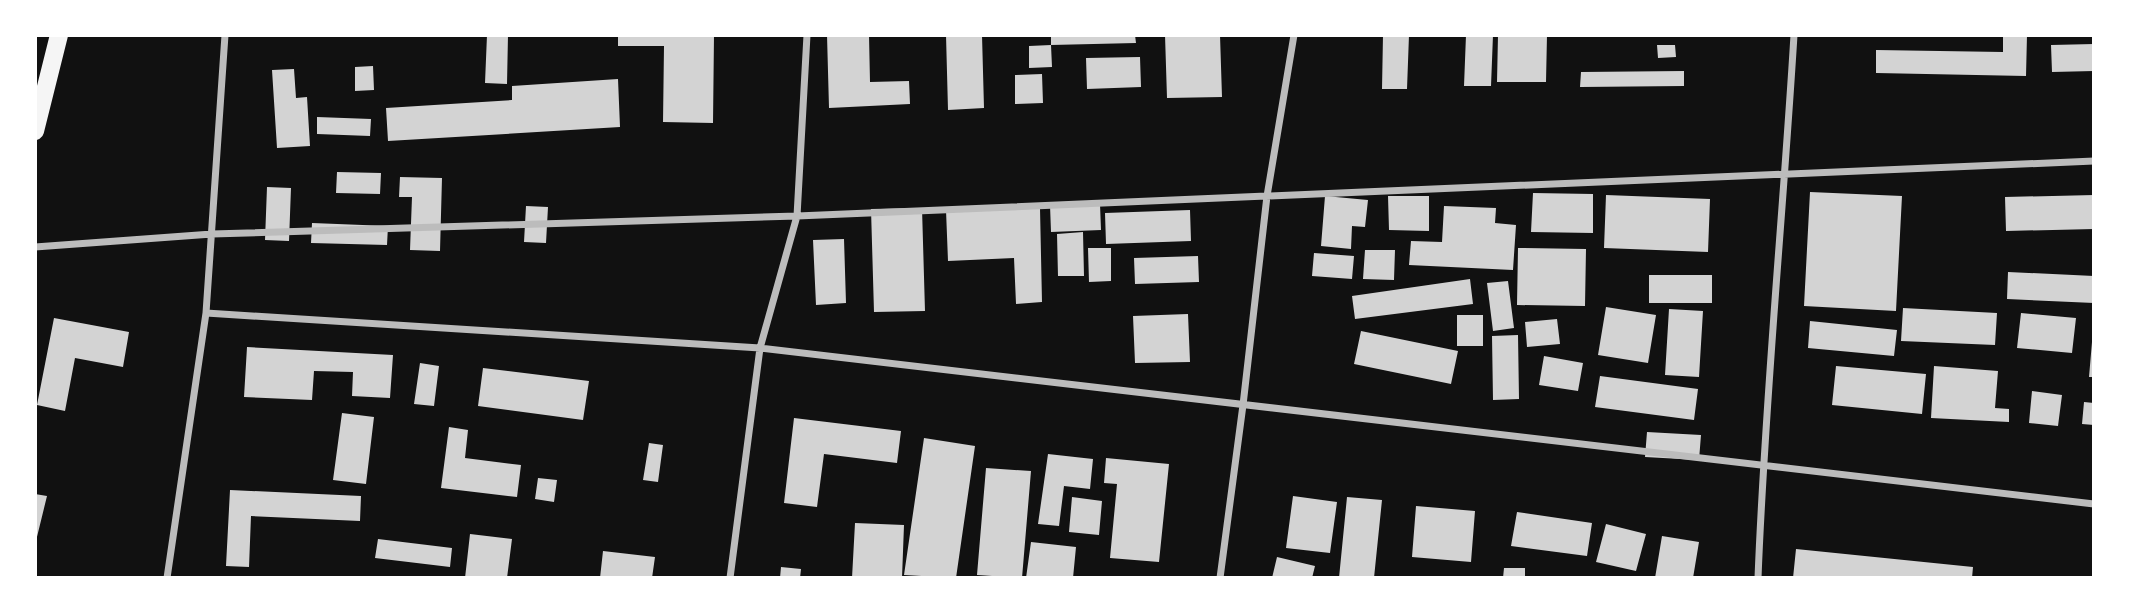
<svg xmlns="http://www.w3.org/2000/svg" width="2129" height="613" font-family="'Varela Round',sans-serif">
	<rect width="100%" height="100%" fill="#111"/>
	<path fill="#d3d3d3" d="M487,35H508L507,84L485,83Z
		M618,35H714L713,123L663,122L664,46H618Z
		M827,35H869L870,82L909,81L910,104L829,108Z
		M946,35H982L984,108L948,110Z
		M1051,35H1135L1136,43L1051,45Z
		M1165,35H1220L1222,97L1167,98Z
		M1383,35H1409L1407,89H1382Z
		M1466,35H1493L1491,86H1464Z
		M1498,35H1547L1546,82H1497Z
		M2003,35H2027L2026,76L1876,73V50L2003,52Z
		M2094,44V71L2052,72L2051,45Z
		M1051,45L1052,67L1029,68V46Z
		M1657,45H1675L1676,57L1658,58Z
		M1140,57L1141,87L1087,89L1086,58Z
		M373,66L374,90L355,91V67Z
		M294,69L296,98L307,97L310,146L277,148L272,70Z
		M1684,71V86L1580,87L1581,72Z
		M1042,74L1043,103L1015,104V75Z
		M618,79L620,127L388,141L386,108L512,100V86Z
		M317,117L371,119L370,136L317,134Z
		M337,172L381,173L380,194L336,193Z
		M400,177L442,178L440,251L410,250L412,197H399Z
		M267,187L291,188L289,241L265,240Z
		M1810,192L1902,196L1896,311L1804,306Z
		M1533,193L1593,194V233L1531,232Z
		M1606,195L1710,199L1708,252L1604,248Z
		M2094,195V229L2006,231L2005,197Z
		M1325,196L1368,200L1365,227L1352,226L1351,249L1321,246Z
		M1388,196H1429V231L1389,230Z
		M1100,204L1101,230L1051,232L1050,205Z
		M526,206L548,207L546,243L524,242Z
		M1444,206L1496,208L1495,223L1516,225L1513,270L1409,265L1411,241L1442,242Z
		M922,208L925,311L874,312L871,209Z
		M1040,208L1042,302L1016,304L1014,258L948,261L946,210Z
		M1190,210L1191,241L1106,244L1105,213Z
		M312,223L388,226L387,245L311,243Z
		M1083,232L1084,276H1058L1057,234Z
		M844,239L846,303L816,305L813,240Z
		M1088,248H1111V281L1089,282Z
		M1518,248L1586,249L1585,306L1517,305Z
		M1365,250H1395L1394,280L1363,279Z
		M1314,253L1354,256L1352,279L1312,276Z
		M1198,256L1199,282L1135,284L1134,258Z
		M2008,272L2094,276V303L2007,299Z
		M1649,275H1712V303H1649Z
		M1470,279L1473,304L1355,319L1352,296Z
		M1508,281L1514,328L1493,331L1487,283Z
		M1606,307L1656,315L1648,363L1598,355Z
		M1903,308L1997,313L1995,345L1901,341Z
		M1669,309L1703,311L1699,377L1665,375Z
		M2021,313L2076,318L2072,353L2017,348Z
		M1188,314L1190,362L1135,363L1133,316Z
		M1457,315H1483V346H1457Z
		M54,318L129,332L123,367L75,358L65,411L37,405Z
		M1557,319L1560,344L1527,347L1525,322Z
		M1810,321L1897,330L1894,356L1808,348Z
		M1361,331L1458,351L1451,384L1354,364Z
		M1518,335L1519,399L1493,400L1492,336Z
		M2092,342H2094V377H2089Z
		M247,347L393,355L390,398L352,396L353,372L314,371L312,400L244,397Z
		M1544,356L1583,363L1578,391L1539,385Z
		M420,363L439,366L434,406L414,404Z
		M1836,366L1926,374L1922,414L1832,405Z
		M1934,366L1998,371L1995,408L2009,409V422L1931,418Z
		M483,368L589,381L583,420L478,406Z
		M1600,376L1698,389L1694,420L1595,407Z
		M2032,391L2062,395L2058,426L2029,423Z
		M2084,402L2094,403V425L2082,424Z
		M342,413L374,417L366,484L333,480Z
		M794,418L901,431L897,463L824,454L817,507L784,503Z
		M449,427L468,430L465,458L521,465L517,497L441,488Z
		M1647,432L1701,435L1699,460L1645,457Z
		M924,438L975,446L956,578L904,575Z
		M649,443L663,445L658,482L643,480Z
		M1048,454L1093,459L1090,489L1064,486L1059,526L1038,524Z
		M1106,458L1169,464L1159,562L1110,558L1117,484L1104,483Z
		M986,468L1031,471L1022,578L977,575Z
		M538,478L557,480L554,502L535,499Z
		M230,490L361,496L360,521L251,516L249,567L226,566Z
		M35,494L47,496L36,541H35Z
		M1293,496L1337,502L1330,553L1286,548Z
		M1072,497L1102,501L1099,535L1069,532Z
		M1347,497L1382,500L1374,578H1339Z
		M1416,506L1475,511L1471,562L1412,557Z
		M1517,512L1592,523L1587,556L1511,546Z
		M855,523L904,525L902,578H852Z
		M1606,524L1646,534L1636,571L1596,562Z
		M470,534L512,539L507,578H465Z
		M1662,536L1699,542L1693,578H1655Z
		M378,539L452,548L450,567L375,558Z
		M1031,542L1076,547L1073,578H1026Z
		M1796,549L1973,567L1972,578H1793Z
		M603,551L655,557L652,578H600Z
		M1277,557L1315,566L1312,578H1272Z
		M781,567L801,569L800,578H780Z
		M1504,568H1525V578H1503Z"/>
	<g fill="none" stroke-linecap="round" stroke-linejoin="round">
		<path stroke="#bcbcbc" stroke-width="7" d="M35,247L212,234L797,216L2094,161
			M206,313L760,348L2094,504
			M167,578L206,313L225,35
			M730,578L760,348L797,216L807,35
			M1220,578L1243,405L1267,196L1294,35
			M1758,578C1765,397 1783,216 1794,35"/>
		<path stroke="#f5f5f5" stroke-width="18" d="M35,131L59,35"/>
	</g>
	<rect width="2129" height="613" fill="none" stroke="#ffffff" stroke-width="74"/>
</svg>
